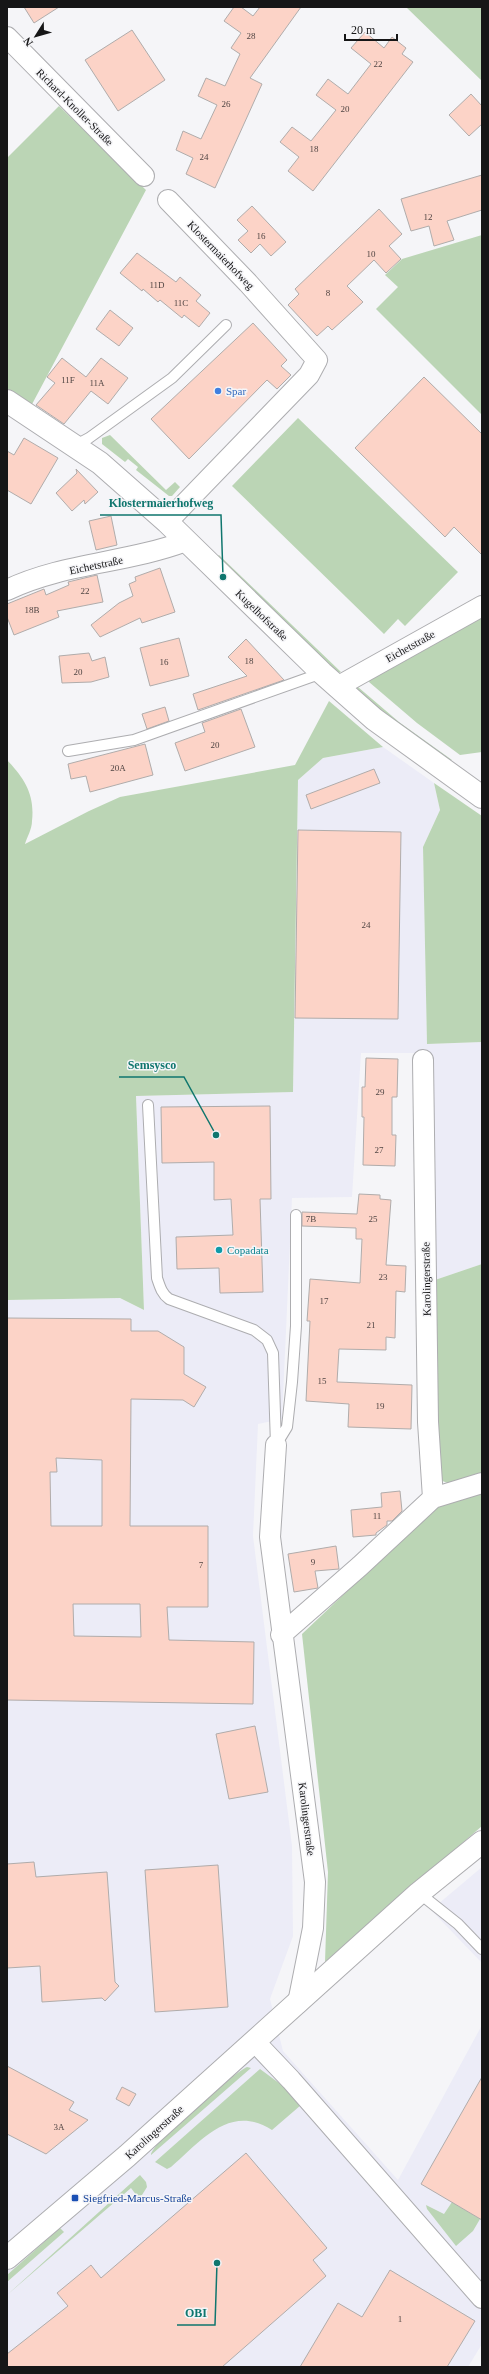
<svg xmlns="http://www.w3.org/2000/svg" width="489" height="2374" font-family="'Times New Roman',serif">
	<rect width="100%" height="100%" fill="#f5f5f8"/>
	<path fill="#ececf7" d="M383,747L434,783L440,810L423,847L427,1044L482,1042V1264L435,1280L430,1053H361L352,1197L292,1198L282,1419L258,1424L253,1536L292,1846L293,1936L270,1999L283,2051L398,2180L482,2025V2344L468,2367H7V1300L120,1298L144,1310L136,1096L293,1092L298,780L323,758Z
		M482,1867V1963L431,1910Z"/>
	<path fill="#bbd5b5" d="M406,7H482V81Z
		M59,106L146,190L30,408L7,389V158Z
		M482,235V415L376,309L398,287L385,275L402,259Z
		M298,418L458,572L405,626L398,619L384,634L232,486Z
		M110,435L166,490L175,482L180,487L172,496H169L136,470L138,467L128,459L125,462L102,444V438Z
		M219,555L341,672L336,673L216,558Z
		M482,613V752L460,755L417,723L369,682L370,677Z
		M358,687L399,722L452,760L449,761L416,740L356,690Z
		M329,701L383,747L323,758L298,780L293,1092L136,1096L144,1310L120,1298L7,1300V760C24,778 35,794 32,821C32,829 27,837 25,844L89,811L120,797L295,765Z
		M434,783L482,816V1042L427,1044L423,847L440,810Z
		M482,1264V1476L450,1484L440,1480L436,1470L435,1280Z
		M482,1487V1826L325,1962L328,1872L302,1634L440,1503Z
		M247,2067L251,2068L151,2155C152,2142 232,2074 247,2067Z
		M260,2069L283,2086L301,2105L272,2130C230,2103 201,2141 171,2167L167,2169L155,2162Z
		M140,2175L146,2182L147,2187L142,2195L137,2196L131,2188L7,2295Z
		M452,2202L480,2219L473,2231L456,2246L427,2209L426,2205L444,2214Z
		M60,2228L64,2232L7,2282V2275Z"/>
	<path fill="#fcd3c7" stroke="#b0acab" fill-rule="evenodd" d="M24,7H59L34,23Z
		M234,7H241L253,16L260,7H301L250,78L262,84L215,188L186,174L193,158L176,150L183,131L201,139L217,105L198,96L206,78L225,86L240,54L231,48L241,33L224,21Z
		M132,30L165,80L118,111L85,60Z
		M365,32L384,48L392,37L406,48L402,54L413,62L313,191L288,171L299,157L280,142L292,127L311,141L336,110L316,95L328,79L348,94L371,64L351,48Z
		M471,94L482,106V124L469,136L449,115Z
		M482,175V210L447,221L454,240L434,246L429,226L411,231L401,199Z
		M252,206L286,242L271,256L260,244L251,253L238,240L248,231L237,220Z
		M379,209L402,234L389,246L401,259L386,273L374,260L347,286L363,302L332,330L328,326L317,336L288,305L299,294L295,289Z
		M137,253L176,282L180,277L201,295L196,301L210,313L199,327L184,315L182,318L160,300L158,302L143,289L142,291L120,273Z
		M110,310L133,328L119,346L96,329Z
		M253,323L287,360L281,366L291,375L277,389L267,380L189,459L151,419Z
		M62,358L86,377L101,358L128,378L108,404L91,391L64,424L36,405L55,383L47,377Z
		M424,377L482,434V555L454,527L445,537L355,448Z
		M24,438L58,458L31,504L7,490V451L14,455Z
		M76,469L98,492L85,504L84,500L72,511L56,493L77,473Z
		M111,516L117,545L96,550L89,521Z
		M160,568L175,612L142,623L140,618L100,637L91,625L119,603L133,596L129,584L136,581L135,577Z
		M97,575L103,602L57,611L59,617L14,635L7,617V604L44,589L46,595L69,585L68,582Z
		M179,638L189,676L150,686L140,648Z
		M246,639L284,680L198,710L193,694L247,676L228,657Z
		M89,653L92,661L105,657L109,677L91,682L62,683L59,656Z
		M165,707L169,721L147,729L142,714Z
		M241,709L255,747L185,771L175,743L205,732L202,723Z
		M145,744L153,775L90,792L86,776L71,779L68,764Z
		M374,769L380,783L311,809L306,795Z
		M298,830L401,832L398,1019L295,1018Z
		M366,1058L398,1059L397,1097H392V1135H396L395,1166L363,1165L364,1117H362V1087H365Z
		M270,1106L271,1199H260L263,1292L220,1293L219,1268L177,1269L176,1237L233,1235L231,1199L214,1200V1162L162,1163L161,1107Z
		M359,1194L380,1195V1199L391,1200L386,1265L406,1266L405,1292L396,1291L395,1338L386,1337V1350L339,1349L337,1382L412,1385L411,1429L348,1427L349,1404L306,1401L310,1321H307L310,1279L360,1283L362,1239H356V1228L302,1226V1212L357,1214Z
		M7,1318L131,1319V1331H158L184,1347V1374L206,1387L194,1407L183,1400L131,1399L130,1526H208V1607H167L169,1640L254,1642L253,1704L7,1700ZM56,1458L102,1460V1526H51L50,1472H57ZM73,1604H140L141,1637L74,1636Z
		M400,1491L402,1511L392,1521H387V1525L376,1533V1535L353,1537L351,1510L382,1507L381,1493Z
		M336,1546L339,1569L315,1571L318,1588L294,1592L288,1554Z
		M255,1726L268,1792L229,1799L216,1734Z
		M34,1862L36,1877L107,1872L115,1982L119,1986L105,2001L102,1998L42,2002L40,1966L7,1968V1864Z
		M218,1865L228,2007L155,2012L145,1870Z
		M7,2066L74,2102L69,2110L88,2120L46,2154L7,2134Z
		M482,2077V2220L421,2184Z
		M122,2087L136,2094L129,2106L116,2099Z
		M246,2153L327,2248L313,2260L326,2276L222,2367H7V2354L68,2306L57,2293L91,2265L101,2278Z
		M390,2270L475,2321L447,2367H300L338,2303L362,2317Z"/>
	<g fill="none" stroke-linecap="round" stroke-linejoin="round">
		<defs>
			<path id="lane" d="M76,445L89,438L172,378L226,325
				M68,751L134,740L322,673
				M148,1105L157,1278C160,1287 162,1294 169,1299L254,1330L267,1340L273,1353L276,1445
				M276,1445L287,1427L292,1382L296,1326V1215
				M419,1893L458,1924L482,1949"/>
			<path id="street" d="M7,37L144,176
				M167,522L309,375L317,360L248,283L168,200
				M7,590C63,563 128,563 186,541
				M337,687L482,606
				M276,1445L270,1537L315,1882L313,1928L298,2003
				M433,1498L482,1483
				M281,1635L360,1566L433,1498L428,1422L423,1060
				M255,2042L291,2080L482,2298"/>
			<path id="secondary" d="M7,401L100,463L167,522L322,673L374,719L482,797
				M7,2258L127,2156L419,1893L482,1842"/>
		</defs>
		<use href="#lane" stroke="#adadb0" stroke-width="12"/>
		<use href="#street" stroke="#adadb0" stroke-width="22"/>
		<use href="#secondary" stroke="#adadb0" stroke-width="24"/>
		<use href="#lane" stroke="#fff" stroke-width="10"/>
		<use href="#street" stroke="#fff" stroke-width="20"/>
		<use href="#secondary" stroke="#fff" stroke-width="22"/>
	</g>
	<circle fill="#3f7fe0" stroke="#f5f5f8" stroke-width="1.5" cx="218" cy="391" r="4"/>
	<circle fill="#0f9aa8" stroke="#f5f5f8" stroke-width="1.5" cx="219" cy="1250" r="4"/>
	<rect fill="#1a4fb4" stroke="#f5f5f8" stroke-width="1.5" x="71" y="2194" width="8" height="8" rx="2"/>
	<g text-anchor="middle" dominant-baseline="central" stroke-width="3" stroke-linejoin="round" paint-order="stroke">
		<g font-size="9" fill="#504543">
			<text x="251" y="36">28</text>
			<text x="378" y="64">22</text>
			<text x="226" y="104">26</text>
			<text x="345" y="109">20</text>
			<text x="314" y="149">18</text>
			<text x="204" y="157">24</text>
			<text x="428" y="217">12</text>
			<text x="261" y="236">16</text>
			<text x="371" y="254">10</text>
			<text x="157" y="285">11D</text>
			<text x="328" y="293">8</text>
			<text x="181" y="303">11C</text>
			<text x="68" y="380">11F</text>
			<text x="97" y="383">11A</text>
			<text x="85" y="591">22</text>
			<text x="32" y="610">18B</text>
			<text x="249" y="661">18</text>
			<text x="164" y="662">16</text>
			<text x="78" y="672">20</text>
			<text x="215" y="745">20</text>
			<text x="118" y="768">20A</text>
			<text x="366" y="925">24</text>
			<text x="380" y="1092">29</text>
			<text x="379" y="1150">27</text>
			<text x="311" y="1219">7B</text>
			<text x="373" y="1219">25</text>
			<text x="383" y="1277">23</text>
			<text x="324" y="1301">17</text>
			<text x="371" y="1325">21</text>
			<text x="322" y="1381">15</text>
			<text x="380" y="1406">19</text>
			<text x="377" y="1516">11</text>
			<text x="313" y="1562">9</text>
			<text x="201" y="1565">7</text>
			<text x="59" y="2127">3A</text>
			<text x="400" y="2319">1</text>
		</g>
		<g font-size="11" fill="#161617" stroke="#f5f5f8">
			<text transform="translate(75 107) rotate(45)">Richard-Knoller-Straße</text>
			<text transform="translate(221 255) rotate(46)">Klostermaierhofweg</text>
			<text transform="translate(96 565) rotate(-12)">Eichetstraße</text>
			<text transform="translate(262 615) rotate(44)">Kugelhofstraße</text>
			<text transform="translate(410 646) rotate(-29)">Eichetstraße</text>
			<text transform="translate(426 1279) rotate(-91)">Karolingerstraße</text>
			<text transform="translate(307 1819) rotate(83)">Karolingerstraße</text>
			<text transform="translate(154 2132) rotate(-42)">Karolingerstraße</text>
		</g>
		<g font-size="11" fill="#366cbe" stroke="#f5f5f8" text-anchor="start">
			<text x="226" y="391">Spar</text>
		</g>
		<g font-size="11" fill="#0d838f" stroke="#f5f5f8" text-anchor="start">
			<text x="227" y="1250">Copadata</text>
		</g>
		<g font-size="11" fill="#164399" stroke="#f5f5f8" text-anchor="start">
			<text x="83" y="2198">Siegfried-Marcus-Straße</text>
		</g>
	</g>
	<path fill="none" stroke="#0f766e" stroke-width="1.5" d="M223 577L221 515H100M216 1135L184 1077H119M217 2263L215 2325H177"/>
	<g fill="#0f766e" stroke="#f5f5f8" stroke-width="1.5">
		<circle cx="223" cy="577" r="4"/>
		<circle cx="216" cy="1135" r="4"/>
		<circle cx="217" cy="2263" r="4"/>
	</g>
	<g font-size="12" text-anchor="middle" font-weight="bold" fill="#0f766e" stroke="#f5f5f8" stroke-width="3" stroke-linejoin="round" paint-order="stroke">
		<text x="161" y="507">Klostermaierhofweg</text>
		<text x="152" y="1069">Semsysco</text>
		<text x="196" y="2317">OBI</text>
	</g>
	<rect width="489" height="2374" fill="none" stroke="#161617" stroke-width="16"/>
	<g transform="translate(36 36) rotate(233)" stroke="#f5f5f8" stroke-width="3" paint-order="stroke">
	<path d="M0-3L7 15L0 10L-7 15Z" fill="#161617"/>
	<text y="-6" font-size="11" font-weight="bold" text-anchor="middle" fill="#161617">N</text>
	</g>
	<path d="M345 34v6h52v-6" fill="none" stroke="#161617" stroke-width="2"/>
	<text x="351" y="34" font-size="12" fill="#161617" stroke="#f5f5f8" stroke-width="3" paint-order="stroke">20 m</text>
</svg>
